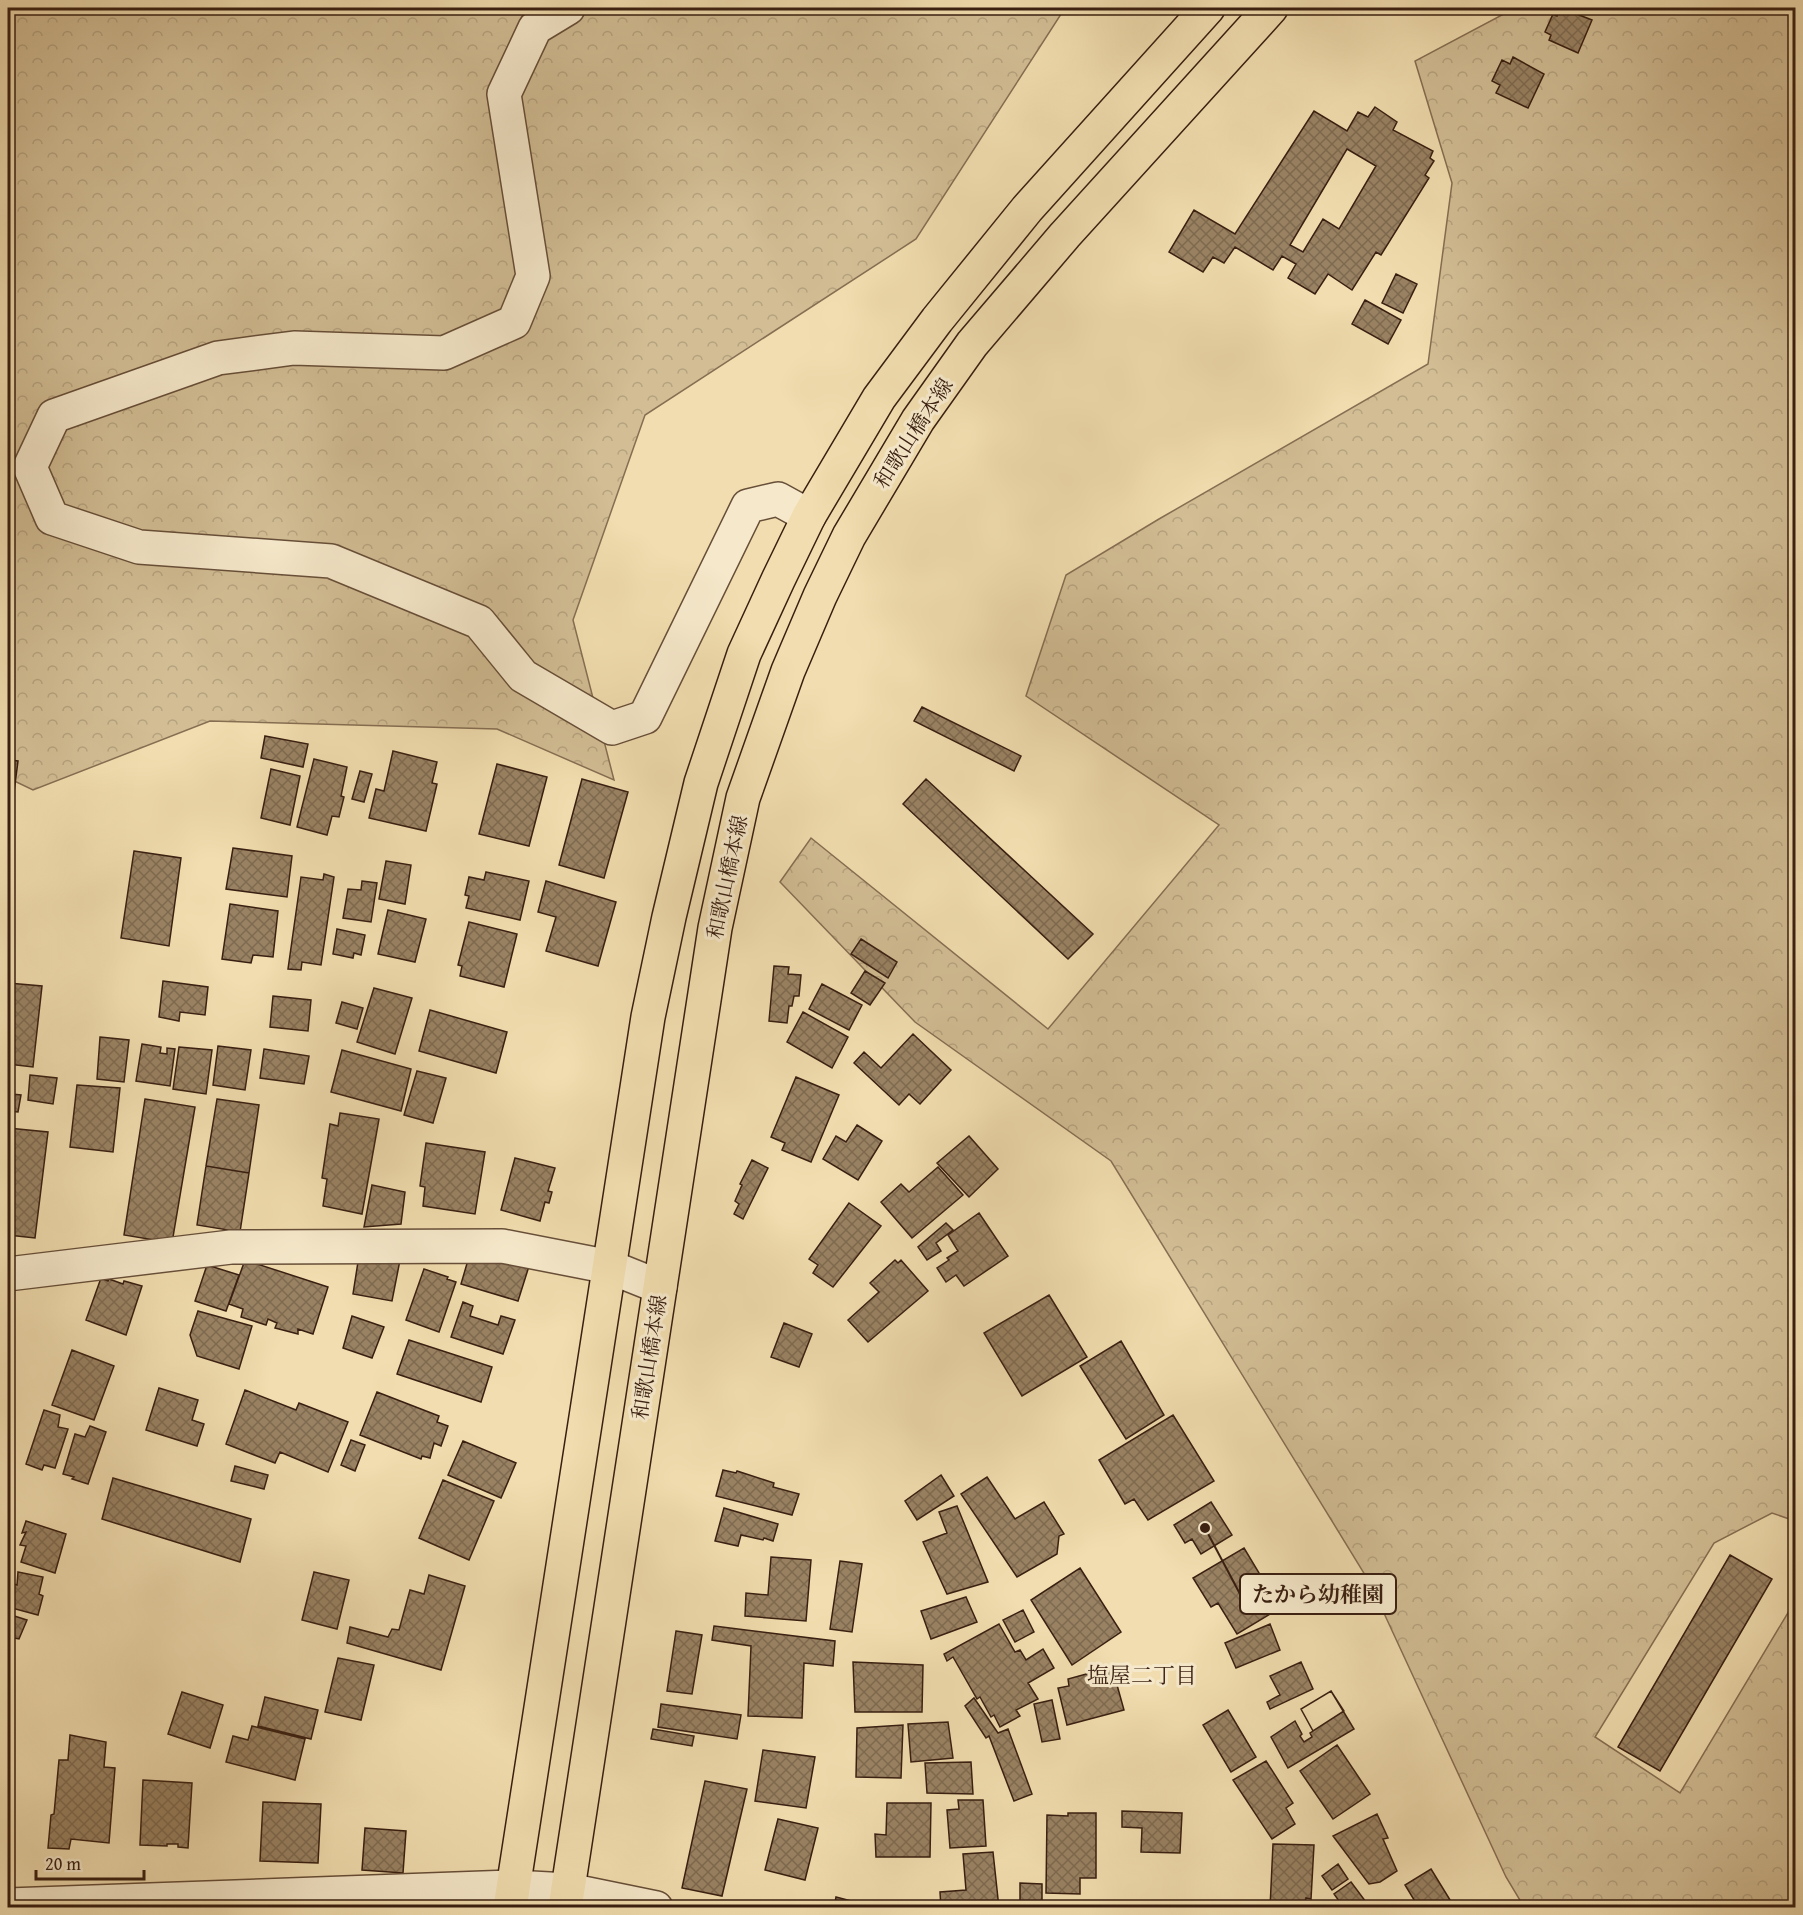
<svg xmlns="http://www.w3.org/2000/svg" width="1803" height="1915" font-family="'Gentium Book Plus','Noto Serif JP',serif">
	<defs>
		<pattern id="forest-crowns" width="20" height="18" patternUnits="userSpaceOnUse" patternTransform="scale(1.5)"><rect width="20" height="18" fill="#d2bd94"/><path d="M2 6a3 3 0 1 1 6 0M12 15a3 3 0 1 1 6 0" fill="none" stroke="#b5a27f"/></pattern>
		<pattern id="building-cross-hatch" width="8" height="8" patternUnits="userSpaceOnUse" patternTransform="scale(1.5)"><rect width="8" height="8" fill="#998263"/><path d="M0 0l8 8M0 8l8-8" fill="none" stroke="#7e6a50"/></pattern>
	</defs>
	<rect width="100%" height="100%" fill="#f1ddaf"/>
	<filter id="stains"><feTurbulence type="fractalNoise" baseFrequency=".00333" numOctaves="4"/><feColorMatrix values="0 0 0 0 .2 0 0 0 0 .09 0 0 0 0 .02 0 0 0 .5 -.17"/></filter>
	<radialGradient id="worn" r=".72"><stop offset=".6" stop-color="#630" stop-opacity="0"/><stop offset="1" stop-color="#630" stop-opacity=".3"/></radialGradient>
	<path fill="url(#forest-crowns)" stroke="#866e52" stroke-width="1.5" d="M8,8H1065L916,239L645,415L573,620L614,780L497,729L210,721L33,790L8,778Z
		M1515,8H1795V1521L1772,1513L1714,1543L1595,1737L1680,1793L1795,1601V1907H1524L1506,1877L1370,1583L1111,1161L915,1022L780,882L811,838L1048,1029L1219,825L1026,696L1066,575L1159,519L1428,364L1452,183L1415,61Z"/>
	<path fill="url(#building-cross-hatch)" stroke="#391f11" stroke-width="1.5" fill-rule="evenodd" d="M1072,8H1087L1085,14L1071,10Z
		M1561,8L1592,20L1578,53L1549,40L1551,35L1545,32L1553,14L1557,16Z
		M1513,57L1544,74L1528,108L1496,93L1500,85L1492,81L1502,60L1510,64Z
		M1375,107L1397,122L1393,130L1433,151L1430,158L1434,161L1425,175L1429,178L1381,255L1376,252L1352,290L1328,274L1315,294L1288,278L1296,264L1282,256L1273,270L1235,247L1224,263L1213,257L1203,272L1169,252L1194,210L1235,234L1314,111L1347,131L1358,112L1368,117ZM1347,149L1376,166L1339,229L1323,219L1303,252L1290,245Z
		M1396,274L1417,284L1403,313L1382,303Z
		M1365,300L1401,320L1388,344L1352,324Z
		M922,707L1021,756L1014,771L914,721Z
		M265,736L308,744L303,767L261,758Z
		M393,751L437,762L432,783L437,784L426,831L369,818L376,789L384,791Z
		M314,759L347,767L341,796L344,797L339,817L332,816L327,835L297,827Z
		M8,760L18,761L14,792L9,791L8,794Z
		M497,764L547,777L529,846L479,834Z
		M271,769L300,776L290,825L261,818Z
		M360,771L372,774L364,802L352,799Z
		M582,779L628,792L604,878L559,865Z
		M926,779L1093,934L1068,959L903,804Z
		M233,848L292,856L287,897L226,889Z
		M134,851L181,858L169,946L121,938Z
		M386,861L411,865L405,904L379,899Z
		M486,872L529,881L520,920L466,908L469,896L465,895L469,877L484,880Z
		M324,874L334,877L321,965L302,962L301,970L288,969L301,877L323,880Z
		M362,881L377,883L371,922L343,918L348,889L361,890Z
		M546,881L616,902L598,966L546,951L556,917L538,912Z
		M230,904L278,911L273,957L253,955L251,963L222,959Z
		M388,910L426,919L415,962L378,954Z
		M469,922L517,934L504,987L460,976L462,966L458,965Z
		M337,929L365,935L361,955L354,953L353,958L333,954Z
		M861,939L897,962L888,978L851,954Z
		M774,966L789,967L788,974L801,975L799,996H794L792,1006H789L787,1023L769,1021Z
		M865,971L885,983L870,1005L851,993Z
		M163,981L208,987L205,1015L180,1012L179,1021L159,1017Z
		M8,983L42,986L33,1067L8,1064Z
		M822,984L862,1005L849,1030L809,1009Z
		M374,988L412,998L395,1054L357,1042Z
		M273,996L311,1000L308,1031L270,1027Z
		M342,1002L363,1008L357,1029L336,1023Z
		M430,1010L507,1032L496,1073L419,1051Z
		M803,1012L848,1037L832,1068L787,1042Z
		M913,1034L951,1070L920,1104L909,1094L899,1105L854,1063L864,1052L881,1068Z
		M100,1037L129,1040L124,1082L97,1079Z
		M142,1044L161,1047L160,1053L167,1054V1048L175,1049L170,1086L136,1081Z
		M218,1046L251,1050L245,1090L213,1085Z
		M179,1047L212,1050L206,1094L173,1089Z
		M264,1049L309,1056L304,1084L260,1078Z
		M342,1050L411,1069L401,1111L331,1092Z
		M417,1071L446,1078L433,1123L404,1115Z
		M30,1075L57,1078L53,1104L28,1100Z
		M796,1077L839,1095L811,1162L782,1150L785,1143L771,1137Z
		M77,1085L120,1088L113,1152L70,1147Z
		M8,1087L12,1088L11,1094L21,1095L18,1112L8,1111Z
		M145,1099L195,1107L172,1243L124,1235Z
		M217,1099L259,1105L249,1173L206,1166Z
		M340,1113L379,1119L362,1214L323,1206L327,1179L322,1178L330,1124L338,1126Z
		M857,1125L882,1141L858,1180L823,1159L836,1136L846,1142Z
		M8,1128L48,1132L35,1238L8,1235Z
		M969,1136L998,1169L969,1197L937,1163Z
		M426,1143L485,1152L475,1214L423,1206L425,1187L420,1186Z
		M515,1158L555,1168L548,1191L552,1192L549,1203L545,1202L540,1221L501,1210Z
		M752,1160L768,1168L743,1219L734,1214L739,1204L735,1201L742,1185L740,1184Z
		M206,1166L249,1173L240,1232L197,1225Z
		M938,1167L963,1195L912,1238L881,1202L901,1184L909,1192Z
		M372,1185L405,1192L401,1224L364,1227Z
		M849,1203L881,1226L833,1287L813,1273L818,1265L809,1259Z
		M979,1213L1008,1256L964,1286L956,1275L946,1282L937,1268L949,1260L947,1258L958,1251L948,1235Z
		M946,1223L953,1230L936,1243L941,1251L927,1260L918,1247Z
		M473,1243L530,1263L518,1301L461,1284Z
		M360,1249L401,1255L392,1301L353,1294Z
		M245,1260L328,1287L313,1334L298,1329V1334L275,1328L277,1323L268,1319L266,1325L241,1317L243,1309L229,1304Z
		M895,1260L898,1263L901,1260L928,1291L868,1342L848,1320L879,1292L870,1283Z
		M207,1265L239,1275L226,1311L195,1301Z
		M424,1269L448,1277L447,1279L456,1282L439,1332L406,1320Z
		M101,1278L108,1281L109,1279L123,1284L124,1281L142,1286L126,1335L86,1320Z
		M1049,1295L1087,1357L1022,1396L984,1333Z
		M463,1302L473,1306L470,1316L498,1325L501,1316L515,1320L503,1354L451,1337Z
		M198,1311L252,1326L239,1369L197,1356L190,1335Z
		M352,1316L384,1327L372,1358L343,1348Z
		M784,1323L812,1334L799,1367L771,1357Z
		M409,1340L492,1367L481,1402L397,1374Z
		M1121,1341L1164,1415L1126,1439L1080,1366Z
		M72,1350L114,1366L94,1420L52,1405Z
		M159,1388L198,1400L192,1420L204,1424L197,1446L146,1430Z
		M245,1390L296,1410L299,1403L348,1422L328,1472L280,1452L275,1463L226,1444Z
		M377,1392L439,1416L437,1422L448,1426L441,1446L434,1443L430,1458L422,1456L421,1459L360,1435Z
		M44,1410L60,1415L58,1427L68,1429L55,1468L44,1465L42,1470L26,1464Z
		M1173,1415L1214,1481L1148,1520L1134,1499L1125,1504L1099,1460Z
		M90,1426L106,1432L88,1484L72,1479L74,1477L63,1474L75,1434L85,1437Z
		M351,1440L365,1445L355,1471L341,1465Z
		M463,1441L516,1463L501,1498L448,1475Z
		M235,1466L268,1475L264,1489L231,1481Z
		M723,1470L736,1473L737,1471L774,1483L773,1487L799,1494L792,1515L716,1496Z
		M941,1475L954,1496L917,1520L905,1501Z
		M987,1477L1015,1519L1044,1502L1064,1534L1059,1536L1057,1554L1017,1577L961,1494Z
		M113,1478L251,1519L240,1562L102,1519Z
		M443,1480L494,1501L469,1560L419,1538Z
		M1211,1502L1232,1535L1201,1554L1192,1539L1185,1543L1174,1525Z
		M957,1506L988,1582L947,1594L923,1542L947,1533L939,1512Z
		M724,1508L778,1524L773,1541L764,1538L763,1540L741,1535L738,1546L715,1541Z
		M26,1521L66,1534L55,1573L21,1562L26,1546L20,1545L26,1532L22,1533Z
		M1244,1548L1280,1608L1237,1634L1218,1603L1211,1607L1193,1578Z
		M1730,1555L1772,1579L1660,1771L1618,1747Z
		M771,1557L811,1560L806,1621L745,1616L746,1593L768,1595Z
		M840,1561L862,1564L852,1632L830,1629Z
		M1080,1568L1121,1632L1072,1665L1031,1600Z
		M18,1572L43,1577L39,1594L43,1596L38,1615L8,1607V1582L17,1585Z
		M314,1572L349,1580L337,1629L302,1620Z
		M429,1575L465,1586L441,1670L347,1643L350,1627L388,1637L392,1629L399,1630L410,1590L424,1594Z
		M966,1597L977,1622L931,1639L921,1611Z
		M1023,1610L1034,1632L1015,1642L1003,1620Z
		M8,1614L27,1620L19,1639L9,1637L8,1643Z
		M999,1624L1015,1652L1020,1650L1026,1660L1043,1649L1054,1668L1028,1683L1038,1699L1016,1710L1020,1716L1000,1727L994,1715L991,1717L980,1697L977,1699L953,1657L947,1661L944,1654Z
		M1270,1624L1280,1650L1236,1668L1225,1643Z
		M714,1626L835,1641L833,1666L804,1663L802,1718L748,1716L751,1646L712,1640Z
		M676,1631L702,1635L692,1694L667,1691Z
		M338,1658L374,1665L361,1720L325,1712Z
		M853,1662L923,1665L922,1712H855Z
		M1301,1662L1313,1689L1270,1709L1267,1702L1280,1695L1270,1676Z
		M1112,1667L1124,1710L1067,1725L1058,1688L1069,1686L1068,1679Z
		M1331,1691L1354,1729L1288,1768L1271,1737L1295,1721L1302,1734L1300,1736L1304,1742L1312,1737L1310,1733L1313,1731L1301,1709Z
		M1331,1691L1344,1711L1313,1731L1301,1709Z
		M182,1692L223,1705L210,1748L168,1734Z
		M265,1697L318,1710L311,1739L258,1726Z
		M974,1698L998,1733L1008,1729L1032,1794L1014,1801L989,1736L986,1738L965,1706Z
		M1052,1700L1060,1739L1042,1742L1034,1704Z
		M661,1704L741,1715L737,1739L658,1727Z
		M1228,1710L1256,1757L1231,1772L1203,1725Z
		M948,1722L953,1758L911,1762L908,1724Z
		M903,1725L901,1778L856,1777L857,1728Z
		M252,1726L305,1739L295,1780L226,1762L233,1736L248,1740Z
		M653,1729L694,1736L692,1746L651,1739Z
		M70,1735L106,1742L104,1767L115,1768L109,1843L71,1839L69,1849L48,1848L51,1815L54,1814L59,1760H68Z
		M1337,1745L1370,1794L1333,1819L1300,1771Z
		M763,1750L815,1757L806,1808L755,1801Z
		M1266,1761L1293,1803L1286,1808L1295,1824L1272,1839L1233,1780Z
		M971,1762L973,1794L927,1793L925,1763Z
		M143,1780L192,1783L188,1848L178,1847V1844H167V1846L140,1845Z
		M705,1781L747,1789L722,1896L682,1888Z
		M958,1800H983L986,1846L950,1848L947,1810L959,1809Z
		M263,1802L321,1804L318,1863L260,1861Z
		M887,1803H931L930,1857H876L875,1834L886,1835Z
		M1122,1811L1182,1813L1180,1853L1141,1852L1142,1828L1122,1827Z
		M1068,1813H1096V1878H1080V1894L1046,1893L1047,1815L1068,1816Z
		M1377,1814L1388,1838L1383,1839L1397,1871L1380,1882L1369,1884L1333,1836Z
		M778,1819L818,1828L805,1880L765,1870Z
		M365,1828L406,1831L403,1873L362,1870Z
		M1273,1844L1314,1845L1311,1899L1306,1898L1305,1908H1270Z
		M993,1852L999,1908H941L940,1892L966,1890L963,1854Z
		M1338,1864L1348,1879L1332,1890L1322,1876Z
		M1431,1869L1455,1908H1419L1405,1885Z
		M1351,1882L1366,1902L1356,1908H1344L1334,1894Z
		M1020,1883L1042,1884V1903H1020Z
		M836,1897L878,1908H834Z"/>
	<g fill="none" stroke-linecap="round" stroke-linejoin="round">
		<defs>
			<path id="minor" d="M568,8L535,28L504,94L533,276L514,322L444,353L294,348L218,358L54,416L30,467L52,518L139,547L331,561L479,622L523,676L612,728L645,717L748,506L778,499L809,516
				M8,1274L231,1247L502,1246L610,1267L660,1287
				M568,1890L656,1908"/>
			<path id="tertiary" d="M8,1905L513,1887L568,1890"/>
			<path id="primary" d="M510,1908L648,1017L669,917L701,783L744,654L778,580L809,516L879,398L937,320L1027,209L1208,8
				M565,1908L715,928L743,798L788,671L820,596L849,536L918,420L972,344L1065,235L1271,8"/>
		</defs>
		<use href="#minor" stroke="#674e38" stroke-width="36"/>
		<use href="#tertiary" stroke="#674e38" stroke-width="36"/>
		<use href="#primary" stroke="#391f11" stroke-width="36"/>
		<use href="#minor" stroke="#f6e9cb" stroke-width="33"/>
		<use href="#tertiary" stroke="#f6e9cb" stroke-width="33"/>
		<use href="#primary" stroke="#f1ddaf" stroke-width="33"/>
	</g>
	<g text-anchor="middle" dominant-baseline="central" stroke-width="6" stroke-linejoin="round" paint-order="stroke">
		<g font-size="21" fill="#391f11" stroke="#f6e9cb">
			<text transform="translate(913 433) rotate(-57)">和歌山橋本線</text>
			<text transform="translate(727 877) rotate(-78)">和歌山橋本線</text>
			<text transform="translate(649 1357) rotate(-81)">和歌山橋本線</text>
		</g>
		<g font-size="22" fill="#391f11" stroke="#f6e9cb">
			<text x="1142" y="1675">塩屋二丁目</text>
		</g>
	</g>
	<path fill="none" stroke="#391f11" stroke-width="2" d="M1205 1528L1240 1594"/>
	<circle fill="#391f11" stroke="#f6e9cb" stroke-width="2" cx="1205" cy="1528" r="6"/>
	<rect fill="#f6e9cb" stroke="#391f11" stroke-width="2" x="1240" y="1574" width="156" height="40" rx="6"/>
	<g font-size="22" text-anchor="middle" font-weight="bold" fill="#391f11">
		<text x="1318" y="1602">たから幼稚園</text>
	</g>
	<rect width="1803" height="1915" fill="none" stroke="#f1ddaf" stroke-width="30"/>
	<rect x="9" y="9" width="1785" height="1897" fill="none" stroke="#391f11" stroke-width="3"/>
	<rect x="15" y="15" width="1773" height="1885" fill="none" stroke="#391f11" stroke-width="1.5"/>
	<path d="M36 1870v9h108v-9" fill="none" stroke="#391f11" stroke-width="3"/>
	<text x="45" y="1870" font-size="18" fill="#391f11" stroke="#f6e9cb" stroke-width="4.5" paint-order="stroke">20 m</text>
	<rect width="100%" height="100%" filter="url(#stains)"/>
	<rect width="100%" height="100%" fill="url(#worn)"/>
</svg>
